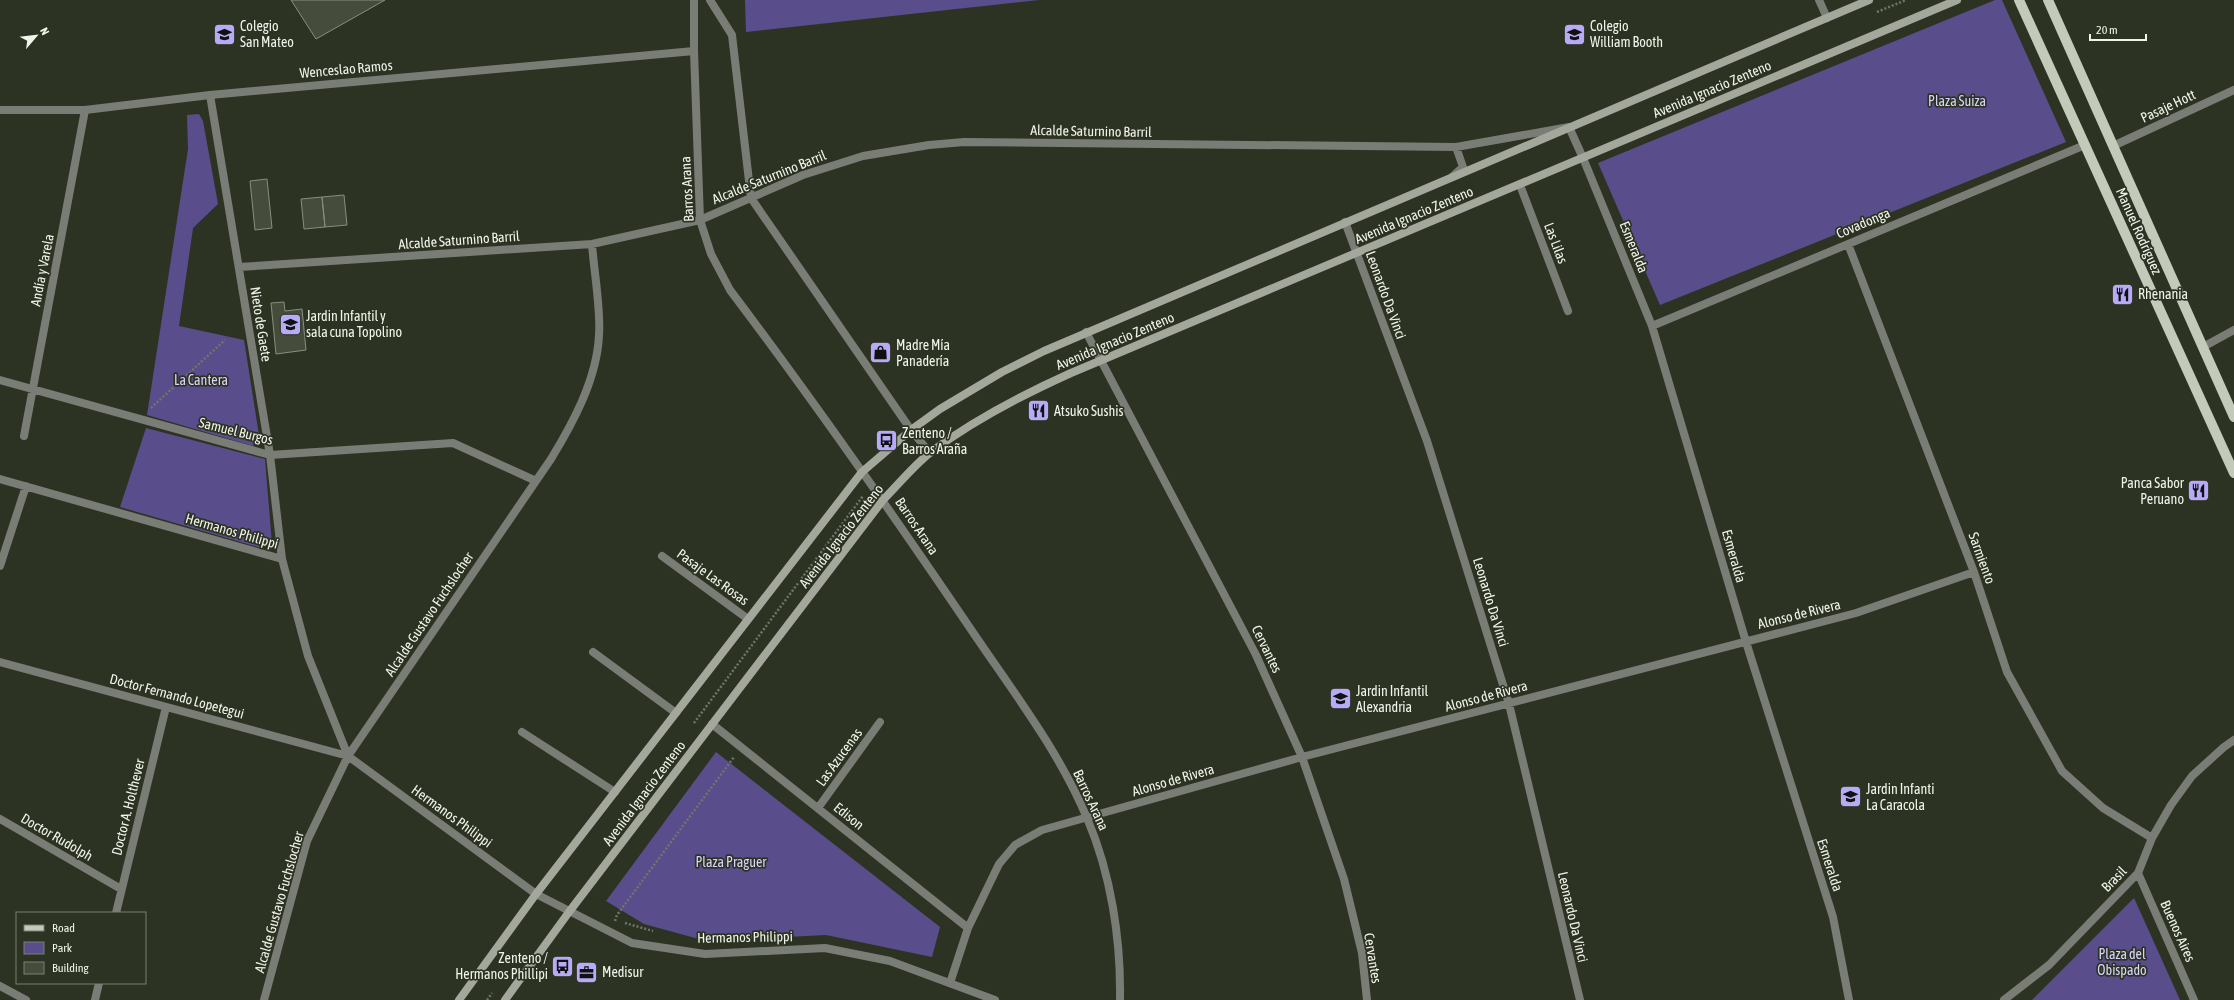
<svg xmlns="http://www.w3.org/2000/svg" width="2234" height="1000" font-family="'Asap Condensed',sans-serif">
	<rect width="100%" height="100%" fill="#2d3323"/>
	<path fill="#5a4d8c" d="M745,0H1039L746,32Z
		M1995,0H2002L2066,142L1660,305L1598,163Z
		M199,114L203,121L218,204L193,228L179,326L244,340L259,435L253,446L147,415L188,149L187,115Z
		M146,428L265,459L272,544L261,548L120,507Z
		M716,752L940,927L932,957L826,935L706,941L644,924L606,901Z
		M2134,898L2180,1000H2032Z"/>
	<path fill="#464c3c" stroke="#888f7d" d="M291,0H385L316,39Z
		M267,179L272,228L255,230L250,181Z
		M344,195L347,225L325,227L322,197Z
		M322,197L325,227L304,229L301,199Z
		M284,302L285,311L302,309L306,350L276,354L271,303Z"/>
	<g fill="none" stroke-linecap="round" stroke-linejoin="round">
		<path stroke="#717668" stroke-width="2.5" stroke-dasharray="2 2" stroke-linecap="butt" d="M1877,12L1906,0
			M151,408L225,340
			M694,723L863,496
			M615,921L617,915L734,757
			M625,923L653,931
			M487,1000L492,993"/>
		<path stroke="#7a7d75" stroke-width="8" d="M1819,0L1827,18"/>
		<path stroke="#7a7d75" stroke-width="8" d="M710,0L732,35L751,198L911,430L930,453
			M210,95L270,455L282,559L308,656L348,756L536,894
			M2113,146L2234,90
			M1452,177L1463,167L1456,147
			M1520,185L1568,311
			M1345,222L1427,441L1509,704L1580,1000
			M1848,244L1974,572L2007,672L2062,771L2103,808L2152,838
			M239,267L592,244L700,220L803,175L863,156L929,145L964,142L1456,147L1569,127L1583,158L1652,326L1746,642L1833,917L1849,1000
			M1652,326L2085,145
			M1086,332L1256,655L1302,757L1344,879L1362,953L1367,1000
			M2203,347L2234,330
			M0,380L270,455L453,443L536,481
			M24,436L85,110
			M0,479L282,559
			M662,556L748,619
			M0,566L26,486
			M593,652L676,713
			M0,662L348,756
			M712,724L968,928
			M522,732L615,792
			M818,808L880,722
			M0,819L121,889
			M2138,873L2194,1000
			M116,913L166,707
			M950,983L968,928L999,864L1015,845L1042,830L1302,757L1856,613L1974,572
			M0,986L26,1000
			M95,1000L99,983
			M264,1000L307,841L348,756L551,459C573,423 597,379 599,335C601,309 594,272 592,244
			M2004,1000L2049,965L2138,873L2152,838L2171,805L2192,776L2224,747L2234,740"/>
		<path stroke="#7a7d75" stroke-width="8" d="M694,0V51L700,220L711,254L730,290C813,400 892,513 970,628C1011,689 1058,749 1087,818C1111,874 1121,939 1120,1000
			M0,110H85L210,95L694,51
			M536,894L632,943L705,954L825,948L890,961L995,1000"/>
		<path stroke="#a4a89c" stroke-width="8" d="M459,1000L536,894L862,472L911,430L940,409L1002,372L1044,351L1869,0
			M505,1000L569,912L883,500C899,484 914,465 931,452C974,420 1022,395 1071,373L1957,0"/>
		<path stroke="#c4caba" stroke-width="10" d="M2019,0L2234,473
			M2048,0L2234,417"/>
	</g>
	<defs>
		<symbol id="school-square" viewBox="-11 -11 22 22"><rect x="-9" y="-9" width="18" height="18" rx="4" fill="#b7abf7" stroke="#2d3323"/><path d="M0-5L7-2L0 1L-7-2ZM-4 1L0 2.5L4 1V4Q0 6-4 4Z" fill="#111"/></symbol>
		<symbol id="restaurant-square" viewBox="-11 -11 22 22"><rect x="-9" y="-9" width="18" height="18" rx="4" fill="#b7abf7" stroke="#2d3323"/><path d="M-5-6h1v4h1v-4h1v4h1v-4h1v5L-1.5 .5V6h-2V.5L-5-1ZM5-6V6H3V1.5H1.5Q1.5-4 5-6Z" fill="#111"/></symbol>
		<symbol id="shop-square" viewBox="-11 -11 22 22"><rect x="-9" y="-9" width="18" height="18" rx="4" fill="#b7abf7" stroke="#2d3323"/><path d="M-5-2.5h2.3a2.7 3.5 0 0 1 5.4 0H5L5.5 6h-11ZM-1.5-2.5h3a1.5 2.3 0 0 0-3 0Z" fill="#111"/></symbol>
		<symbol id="bus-square" viewBox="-11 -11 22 22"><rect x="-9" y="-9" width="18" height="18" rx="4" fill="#b7abf7" stroke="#2d3323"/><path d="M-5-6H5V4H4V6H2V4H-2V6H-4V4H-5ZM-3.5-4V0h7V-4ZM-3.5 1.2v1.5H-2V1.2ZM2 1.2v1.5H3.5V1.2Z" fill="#111"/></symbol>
		<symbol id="office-square" viewBox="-11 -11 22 22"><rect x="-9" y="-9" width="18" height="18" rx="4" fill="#b7abf7" stroke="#2d3323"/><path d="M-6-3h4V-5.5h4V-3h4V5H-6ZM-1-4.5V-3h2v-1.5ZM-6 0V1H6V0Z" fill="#111"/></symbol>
	</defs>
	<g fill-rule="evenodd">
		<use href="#school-square" x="212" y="22" width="25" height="25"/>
		<use href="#school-square" x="1562" y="22" width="25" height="25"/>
		<use href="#restaurant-square" x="2110" y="282" width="25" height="25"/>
		<use href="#school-square" x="278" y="312" width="25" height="25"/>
		<use href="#shop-square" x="868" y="340" width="25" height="25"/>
		<use href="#restaurant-square" x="1026" y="398" width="25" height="25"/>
		<use href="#bus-square" x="874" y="428" width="25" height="25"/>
		<use href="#restaurant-square" x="2186" y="478" width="25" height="25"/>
		<use href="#school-square" x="1328" y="686" width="25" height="25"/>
		<use href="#school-square" x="1838" y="784" width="25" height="25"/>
		<use href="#bus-square" x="550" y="954" width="25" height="25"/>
		<use href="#office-square" x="574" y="960" width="25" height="25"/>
	</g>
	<g text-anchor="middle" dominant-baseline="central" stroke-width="3.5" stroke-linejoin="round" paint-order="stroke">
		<g font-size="14" fill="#f0f4ea" stroke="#2d3323" text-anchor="start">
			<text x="240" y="26">Colegio<tspan x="240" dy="16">San Mateo</tspan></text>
			<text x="1590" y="26">Colegio<tspan x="1590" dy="16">William Booth</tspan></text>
			<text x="2138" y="294">Rhenania</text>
			<text x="306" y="316">Jardin Infantil y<tspan x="306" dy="16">sala cuna Topolino</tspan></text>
			<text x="896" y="345">Madre Mía<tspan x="896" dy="16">Panadería</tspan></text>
			<text x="1054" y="411">Atsuko Sushis</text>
			<text x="902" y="433">Zenteno /<tspan x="902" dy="16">Barros Araña</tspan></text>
			<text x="2184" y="483" text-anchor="end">Panca Sabor<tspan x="2184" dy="16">Peruano</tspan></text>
			<text x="1356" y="691">Jardin Infantil<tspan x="1356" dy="16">Alexandria</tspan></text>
			<text x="1866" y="789">Jardin Infanti<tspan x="1866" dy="16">La Caracola</tspan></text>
			<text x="548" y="958" text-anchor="end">Zenteno /<tspan x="548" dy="16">Hermanos Phillipi</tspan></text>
			<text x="602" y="972">Medisur</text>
		</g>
		<g font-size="14" fill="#f0f4ea" stroke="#2d3323">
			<text transform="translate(346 69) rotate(-5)">Wenceslao Ramos</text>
			<text transform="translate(1712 89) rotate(-23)">Avenida Ignacio Zenteno</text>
			<text transform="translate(2168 106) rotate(-25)">Pasaje Hott</text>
			<text transform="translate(1091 131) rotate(1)">Alcalde Saturnino Barril</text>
			<text transform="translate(769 177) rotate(-22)">Alcalde Saturnino Barril</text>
			<text transform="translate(687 189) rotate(-93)">Barros Arana</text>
			<text transform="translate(1414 215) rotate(-23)">Avenida Ignacio Zenteno</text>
			<text transform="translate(1863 223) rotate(-23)">Covadonga</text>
			<text transform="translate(2139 231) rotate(66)">Manuel Rodríguez</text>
			<text transform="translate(459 240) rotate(-4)">Alcalde Saturnino Barril</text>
			<text transform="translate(1556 243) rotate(69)">Las Lilas</text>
			<text transform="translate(1634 247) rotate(68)">Esmeralda</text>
			<text transform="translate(42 270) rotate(-79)">Andía y Varela</text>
			<text transform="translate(1386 295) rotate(70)">Leonardo Da Vinci</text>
			<text transform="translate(261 324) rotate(81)">Nieto de Gaete</text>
			<text transform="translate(1115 341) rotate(-23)">Avenida Ignacio Zenteno</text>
			<text transform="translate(236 431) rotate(14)">Samuel Burgos</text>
			<text transform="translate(917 526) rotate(56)">Barros Arana</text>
			<text transform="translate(232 531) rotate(16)">Hermanos Philippi</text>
			<text transform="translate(841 536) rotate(-52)">Avenida Ignacio Zenteno</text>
			<text transform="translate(1734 556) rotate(74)">Esmeralda</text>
			<text transform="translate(1982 558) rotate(70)">Sarmiento</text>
			<text transform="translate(713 577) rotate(36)">Pasaje Las Rosas</text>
			<text transform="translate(1491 602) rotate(73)">Leonardo Da Vinci</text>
			<text transform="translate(429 614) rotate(-56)">Alcalde Gustavo Fuchslocher</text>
			<text transform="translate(1799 614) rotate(-14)">Alonso de Rivera</text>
			<text transform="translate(1267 649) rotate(64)">Cervantes</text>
			<text transform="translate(177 696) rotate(15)">Doctor Fernando Lopetegui</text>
			<text transform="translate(1486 696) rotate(-15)">Alonso de Rivera</text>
			<text transform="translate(839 757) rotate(-54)">Las Azucenas</text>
			<text transform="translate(1173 780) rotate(-16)">Alonso de Rivera</text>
			<text transform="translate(644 793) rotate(-53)">Avenida Ignacio Zenteno</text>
			<text transform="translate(1091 800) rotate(65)">Barros Arana</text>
			<text transform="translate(128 807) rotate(-76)">Doctor A. Holthever</text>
			<text transform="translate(452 816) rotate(36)">Hermanos Philippi</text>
			<text transform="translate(849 816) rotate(39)">Edison</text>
			<text transform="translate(57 837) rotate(30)">Doctor Rudolph</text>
			<text transform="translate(1830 865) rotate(72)">Esmeralda</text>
			<text transform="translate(2114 879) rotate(-46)">Brasil</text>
			<text transform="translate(279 902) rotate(-74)">Alcalde Gustavo Fuchslocher</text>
			<text transform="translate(1573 917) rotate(77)">Leonardo Da Vinci</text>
			<text transform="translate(2178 931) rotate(66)">Buenos Aires</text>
			<text transform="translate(745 937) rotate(-1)">Hermanos Philippi</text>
			<text transform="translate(1373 958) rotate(81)">Cervantes</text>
		</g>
		<g font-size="14" fill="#d9d4fc" stroke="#2d3323">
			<text x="1957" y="101">Plaza Suiza</text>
			<text x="201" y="380">La Cantera</text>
			<text x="731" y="862">Plaza Praguer</text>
			<text x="2122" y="954">Plaza del<tspan x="2122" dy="16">Obispado</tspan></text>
		</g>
	</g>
	<rect x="16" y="912" width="130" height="72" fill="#2d3323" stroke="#7b8073"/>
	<rect x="24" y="925" width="20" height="6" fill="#c4caba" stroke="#7b8073"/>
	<text x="52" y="932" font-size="12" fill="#f0f4ea">Road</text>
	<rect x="24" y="942" width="20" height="12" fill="#5a4d8c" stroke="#7b8073"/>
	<text x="52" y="952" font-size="12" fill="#f0f4ea">Park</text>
	<rect x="24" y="962" width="20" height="12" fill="#464c3c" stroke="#7b8073"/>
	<text x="52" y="972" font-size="12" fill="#f0f4ea">Building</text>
	<g transform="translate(36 36) rotate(62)" stroke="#2d3323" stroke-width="3" paint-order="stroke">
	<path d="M0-3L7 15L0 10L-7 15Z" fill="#f0f4ea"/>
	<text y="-6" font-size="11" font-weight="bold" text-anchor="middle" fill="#f0f4ea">N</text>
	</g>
	<path d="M2090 34v6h56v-6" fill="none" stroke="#f0f4ea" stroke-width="2"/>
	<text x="2096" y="34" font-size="12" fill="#f0f4ea" stroke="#2d3323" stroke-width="3" paint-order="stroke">20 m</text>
</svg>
